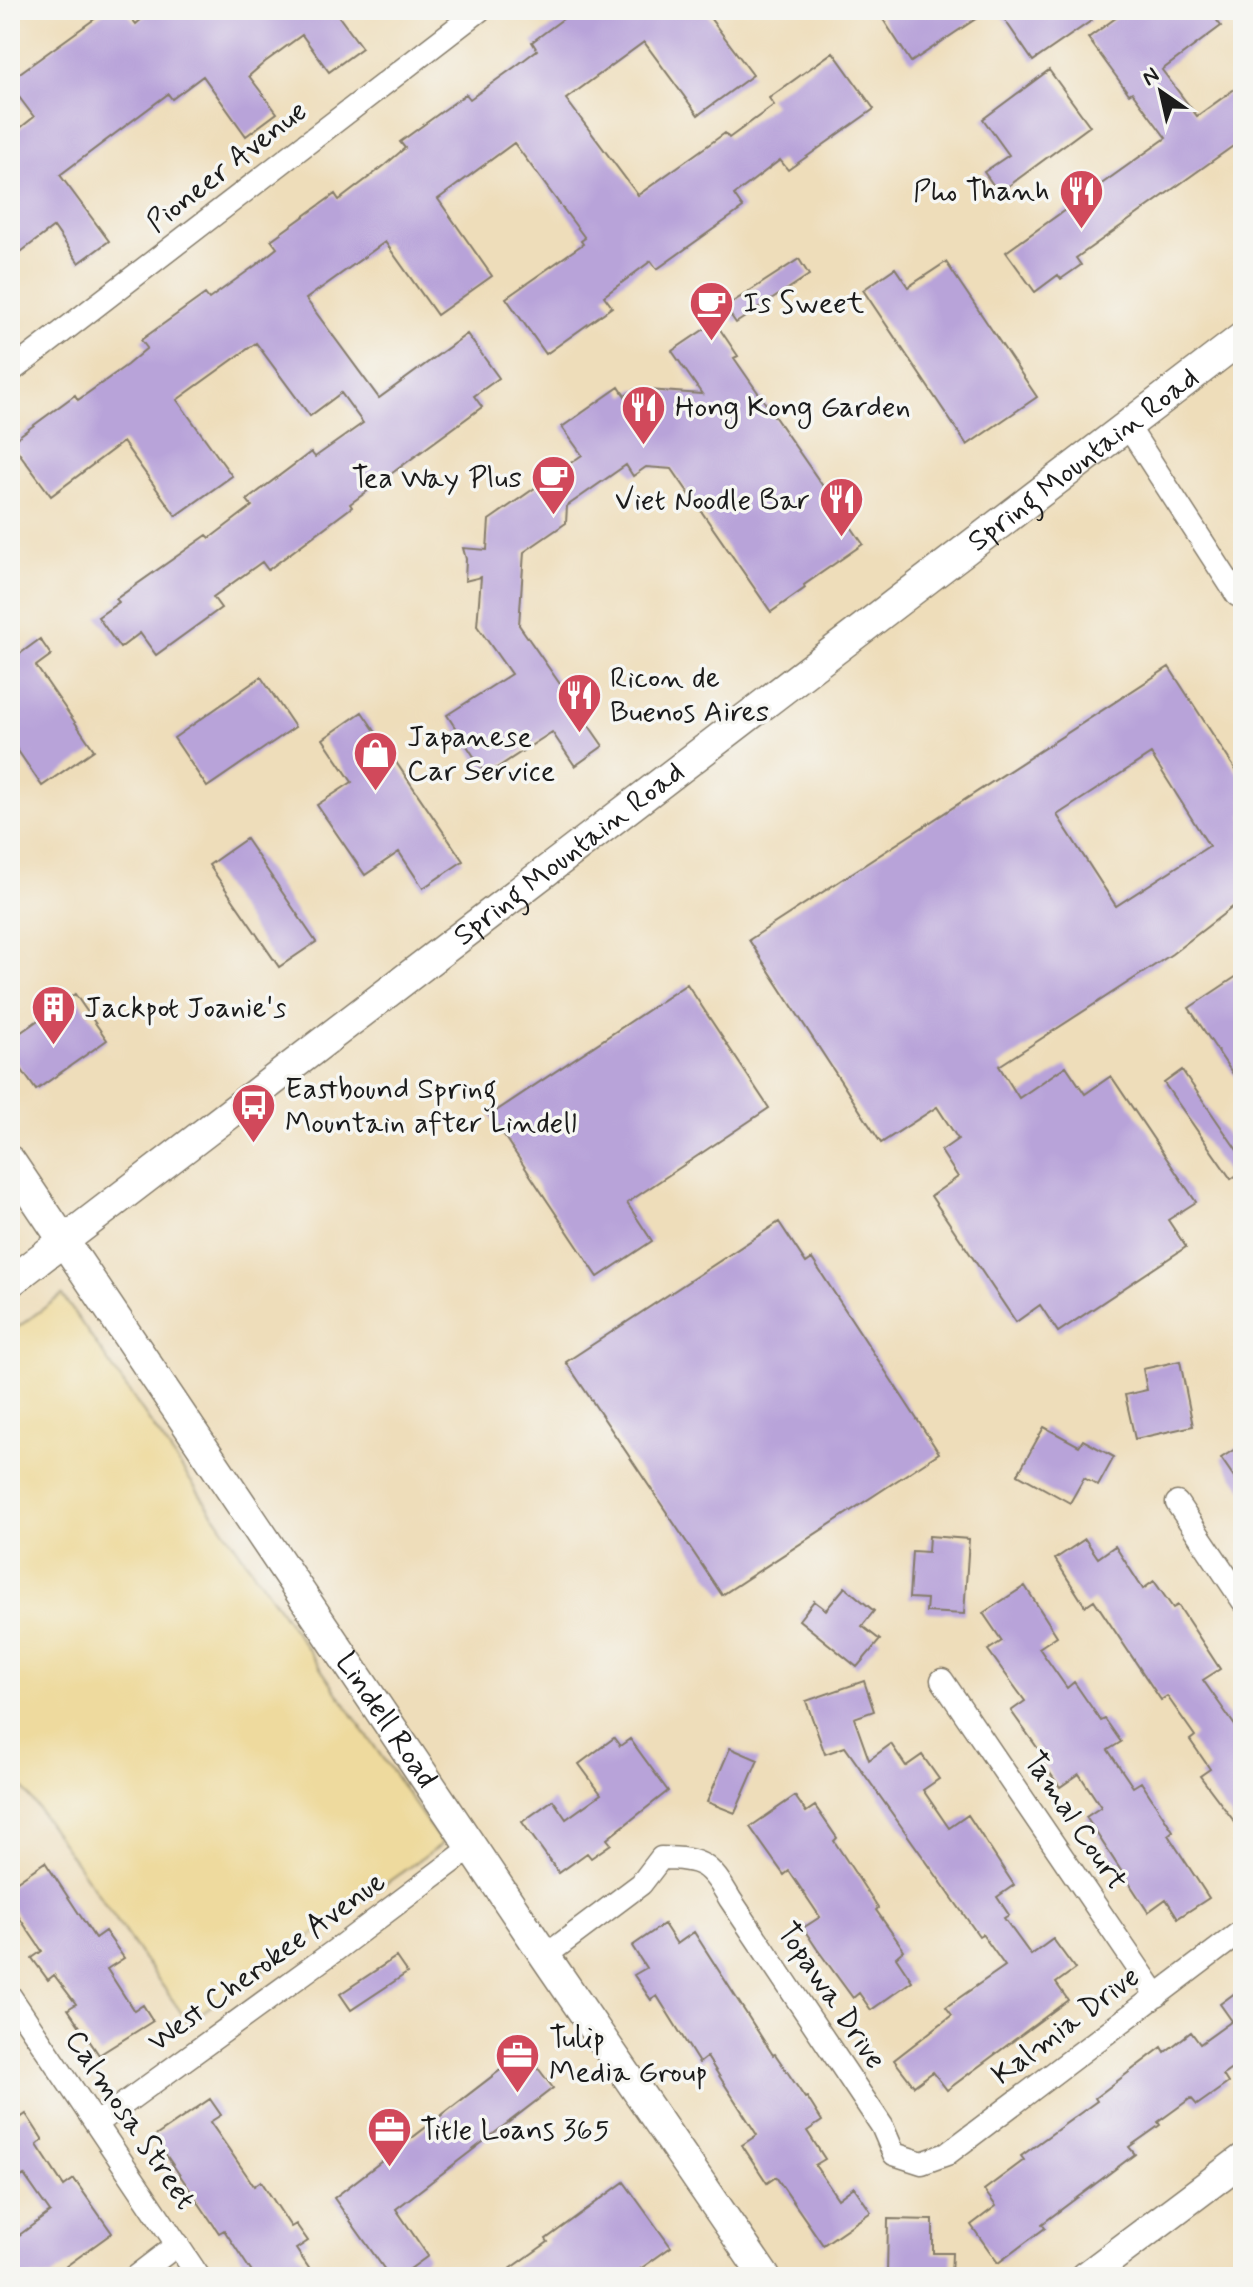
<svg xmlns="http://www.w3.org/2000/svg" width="1253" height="2287" font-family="Mynerve,sans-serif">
	<rect width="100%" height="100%" fill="#f6f6f2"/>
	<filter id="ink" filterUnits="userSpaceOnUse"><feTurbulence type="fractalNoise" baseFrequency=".0125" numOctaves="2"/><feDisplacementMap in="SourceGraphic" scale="16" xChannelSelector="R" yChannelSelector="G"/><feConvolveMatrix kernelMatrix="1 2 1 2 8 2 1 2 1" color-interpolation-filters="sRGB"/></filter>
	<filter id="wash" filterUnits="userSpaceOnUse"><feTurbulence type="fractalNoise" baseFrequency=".006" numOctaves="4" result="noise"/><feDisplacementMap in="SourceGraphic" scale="32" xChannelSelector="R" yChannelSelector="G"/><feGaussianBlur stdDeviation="1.8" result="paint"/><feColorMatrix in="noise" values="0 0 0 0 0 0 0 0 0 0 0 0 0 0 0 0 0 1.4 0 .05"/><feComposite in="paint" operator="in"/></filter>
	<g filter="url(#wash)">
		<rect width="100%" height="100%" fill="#eeddba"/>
		<path fill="#eeda9e" stroke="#857b5d" stroke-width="2" d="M62,1295L442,1844L188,2022L10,1769V1333Z"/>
		<g id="blocks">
			<path fill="#b8a3d9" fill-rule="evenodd" d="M107,10H125L136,24L152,10H334L362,48L329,72L302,35L265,62L249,76L277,113L246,136L203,76L172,99L168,94L60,175L109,241L79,263L54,227L10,260V136L34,117L10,85V80Z
				M575,10H704L753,75L698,115L644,42L566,99L638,195L725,133L729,138L774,105L769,98L833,52L874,109L788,170L780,160L734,195L743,208L657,269L651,261L604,296L612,307L546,354L506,298L583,244L581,241L585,238L514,143L438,199L492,276L437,315L385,242L306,299L379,398L467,334L499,378L474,396L482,407L350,504L352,507L268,570L262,562L213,597L221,608L156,655L140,633L120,648L98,617L119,602L116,599L207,535L210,538L252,506L247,500L311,452L315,457L363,423L341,393L310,416L256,343L177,400L232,476L176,516L123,442L51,496L11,442L75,395L78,400L127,365L147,348L141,340L205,294L209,299L256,265L277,248L271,240L335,194L339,200L385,165L405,148L400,142L466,94L470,99L516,66L537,50L532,42Z
				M877,10H989L911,62Z
				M998,10H1083L1091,21L1033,61Z
				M1127,10H1209L1221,26L1162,70L1197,116L1243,83V139L1076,258L1081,265L1061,279L1058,275L1035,292L1006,252L1166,138L1132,92L1129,94L1088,38Z
				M1049,70L1090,126L999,193L984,172L1009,155L983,119Z
				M799,259L809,275L736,323L725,307Z
				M946,262L1037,397L967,445L863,290L895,268L908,287Z
				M715,322L738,356L734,358L863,544L804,585L805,588L771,612L672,469L646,467L633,476L626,465L567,506L566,523L524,552L519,625L603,746L575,766L552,732L486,775L447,715L511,674L477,626L481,577L465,581L466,559L463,548L487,550L489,520L582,455L562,427L619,387L625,396L635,389L702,394L672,351Z
				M40,639L51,655L36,666L94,750L42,786L10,739V661Z
				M1169,667L1243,781V899L1172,954L999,1066L1019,1098L1066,1066L1085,1094L1111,1076L1196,1202L1168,1220L1186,1247L1058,1332L1040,1305L1016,1322L931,1196L958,1177L941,1151L958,1139L937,1107L881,1143L749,940ZM1151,754L1209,846L1116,906L1057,815Z
				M261,677L295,727L207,787L174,738Z
				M362,712L463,861L423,888L399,852L365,875L317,805L352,782L323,739Z
				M246,839L316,942L279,967L209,865Z
				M1243,972V1089L1189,1008Z
				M687,984L769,1108L627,1203L652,1241L598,1277L490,1115Z
				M75,994L107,1040L36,1090L10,1053V1040Z
				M1182,1070L1243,1159V1171L1231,1179L1164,1083Z
				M779,1222L806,1263L812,1259L939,1453L722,1595L566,1362Z
				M1180,1361L1193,1426L1135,1439L1125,1395L1147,1390L1143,1369Z
				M1044,1427L1079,1446L1083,1440L1114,1457L1098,1486L1084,1478L1070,1503L1018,1474Z
				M1243,1444V1490L1221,1458Z
				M929,1536L969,1539L964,1614L926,1612L927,1599L909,1598L912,1551L928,1552Z
				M1085,1539L1098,1558L1115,1546L1143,1589L1154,1581L1173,1608L1178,1605L1220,1669L1203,1680L1243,1737V1833L1200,1776L1210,1769L1190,1740L1195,1736L1167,1696L1161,1700L1094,1600L1085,1606L1055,1559Z
				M1025,1586L1057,1636L1039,1648L1067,1688L1074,1682L1101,1721L1105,1719L1121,1742L1108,1750L1133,1787L1141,1782L1173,1831L1168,1835L1209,1898L1178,1918L1166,1899L1148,1912L1086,1817L1101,1807L1079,1774L1060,1787L1042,1762L1046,1760L1011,1711L1025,1701L988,1650L1002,1641L983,1613Z
				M845,1587L874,1611L862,1626L880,1640L857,1667L799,1620L814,1601L826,1610Z
				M864,1681L874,1711L854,1718L869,1760L891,1744L906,1766L922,1755L939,1779L923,1790L949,1828L968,1815L1014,1885L997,1897L1009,1915L1004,1918L1031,1955L1053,1939L1075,1969L1056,1983L1068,2000L947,2090L933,2072L914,2086L894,2060L952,2015L946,2007L1005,1966L982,1934L979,1936L845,1747L825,1754L806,1701Z
				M614,1738L620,1746L630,1739L668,1791L607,1839L611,1844L591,1858L587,1853L559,1873L522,1822L553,1800L566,1819L601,1794L579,1764Z
				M730,1748L758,1760L735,1813L707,1802Z
				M795,1796L806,1812L815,1806L837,1838L834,1841L878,1908L876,1910L904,1950L896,1957L912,1981L871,2010L859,1993L853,1998L817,1949L803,1928L820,1917L789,1871L784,1875L750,1827Z
				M45,1862L95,1938L105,1931L124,1958L107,1969L134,2011L143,2005L153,2021L99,2055L68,2009L76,2004L54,1975L48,1980L32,1958L42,1951L10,1904V1886Z
				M664,1924L677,1944L694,1932L773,2055L775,2054L805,2098L807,2097L822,2121L807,2131L825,2159L815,2165L838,2199L854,2187L871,2212L823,2245L776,2177L767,2183L742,2145L757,2135L707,2057L699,2063L657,1996L651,2000L634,1975L646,1968L632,1946Z
				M396,1957L407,1973L351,2010L340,1994Z
				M1243,1987V2061L1223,2075L1228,2083L1197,2105L1191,2098L1158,2122L1160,2125L1129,2147L1135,2154L1042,2224L1045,2228L998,2263L971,2225L996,2206L984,2190L1024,2160L1021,2156L1097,2101L1095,2098L1162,2047L1165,2052L1191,2032L1200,2044L1232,2021L1220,2004Z
				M525,2051L553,2088L396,2209L428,2256L399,2277H390L334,2198Z
				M210,2099L221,2115L210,2122L246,2174L254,2186L261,2181L291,2227L296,2224L308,2241L296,2249L315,2277H255L224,2230L219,2233L154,2137Z
				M26,2114L43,2140L37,2145L64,2186L74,2179L112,2233L51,2277H10V2242L50,2212L24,2175L10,2185V2125Z
				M624,2182L671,2247L629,2277H499L548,2242L546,2239Z
				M888,2219L933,2220V2253H952L951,2277H887Z"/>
		</g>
	</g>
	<g filter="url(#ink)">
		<use href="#blocks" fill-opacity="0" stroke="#857c6b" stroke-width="2"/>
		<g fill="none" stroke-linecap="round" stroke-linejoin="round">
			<defs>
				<path id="street" d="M10,372L480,10
					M1127,425L1237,595
					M1177,1503L1243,1601
					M942,1680L1157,1996
					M545,1956L641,1884L661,1858C702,1858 710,1864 730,1899L882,2126L894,2154L922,2163L947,2154L1243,1930
					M10,1996L199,2277
					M96,2124L337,1949L472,1847
					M135,2277L178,2244"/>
				<g id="secondary">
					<path id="s1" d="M10,1161L545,1956L765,2277"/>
					<path id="s2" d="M10,1282L1243,337"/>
					<path d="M1086,2277L1243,2159"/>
				</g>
			</defs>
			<use href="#street" stroke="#857c6b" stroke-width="25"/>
			<use href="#secondary" stroke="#857c6b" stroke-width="33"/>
			<use href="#street" stroke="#fff" stroke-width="22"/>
			<use href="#secondary" stroke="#fff" stroke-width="30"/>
		</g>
	</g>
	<defs>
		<symbol id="restaurant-pin" viewBox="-11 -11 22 30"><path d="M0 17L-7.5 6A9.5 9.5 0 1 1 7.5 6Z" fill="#d1495b" stroke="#f6f6f2"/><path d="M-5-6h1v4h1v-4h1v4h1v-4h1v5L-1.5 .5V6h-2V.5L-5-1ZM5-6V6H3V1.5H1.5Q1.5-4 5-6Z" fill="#fff"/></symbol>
		<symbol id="cafe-pin" viewBox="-11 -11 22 30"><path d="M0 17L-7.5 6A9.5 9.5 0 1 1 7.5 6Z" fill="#d1495b" stroke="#f6f6f2"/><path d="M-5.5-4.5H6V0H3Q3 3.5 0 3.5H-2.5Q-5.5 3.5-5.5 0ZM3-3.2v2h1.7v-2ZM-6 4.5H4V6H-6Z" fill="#fff"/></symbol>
		<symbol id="shop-pin" viewBox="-11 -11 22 30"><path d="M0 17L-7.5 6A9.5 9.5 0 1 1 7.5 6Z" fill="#d1495b" stroke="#f6f6f2"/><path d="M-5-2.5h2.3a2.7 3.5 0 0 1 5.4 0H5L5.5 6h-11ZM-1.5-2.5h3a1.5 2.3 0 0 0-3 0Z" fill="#fff"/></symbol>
		<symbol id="building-pin" viewBox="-11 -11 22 30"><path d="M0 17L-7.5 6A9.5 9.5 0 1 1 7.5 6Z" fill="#d1495b" stroke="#f6f6f2"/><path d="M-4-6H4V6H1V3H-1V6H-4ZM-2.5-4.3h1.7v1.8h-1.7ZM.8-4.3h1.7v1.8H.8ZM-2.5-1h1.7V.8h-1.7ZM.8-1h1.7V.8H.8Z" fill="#fff"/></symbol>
		<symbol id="bus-pin" viewBox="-11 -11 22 30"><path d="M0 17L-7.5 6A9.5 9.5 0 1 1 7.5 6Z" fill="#d1495b" stroke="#f6f6f2"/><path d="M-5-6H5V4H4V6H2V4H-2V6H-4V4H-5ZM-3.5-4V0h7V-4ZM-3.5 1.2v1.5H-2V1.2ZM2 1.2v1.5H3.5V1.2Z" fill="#fff"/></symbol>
		<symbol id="office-pin" viewBox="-11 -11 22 30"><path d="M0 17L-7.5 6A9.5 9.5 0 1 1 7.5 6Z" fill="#d1495b" stroke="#f6f6f2"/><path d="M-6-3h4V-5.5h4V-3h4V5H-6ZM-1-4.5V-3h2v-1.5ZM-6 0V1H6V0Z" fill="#fff"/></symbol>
	</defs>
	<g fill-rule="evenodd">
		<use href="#restaurant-pin" x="1056" y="166" width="51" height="69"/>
		<use href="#cafe-pin" x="686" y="278" width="51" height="69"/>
		<use href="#restaurant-pin" x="618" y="382" width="51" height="69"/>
		<use href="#cafe-pin" x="528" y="452" width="51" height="69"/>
		<use href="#restaurant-pin" x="816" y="474" width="51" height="69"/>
		<use href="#restaurant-pin" x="554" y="670" width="51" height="69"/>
		<use href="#shop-pin" x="350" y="728" width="51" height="69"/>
		<use href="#building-pin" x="28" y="982" width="51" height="69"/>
		<use href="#bus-pin" x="228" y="1080" width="51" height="69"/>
		<use href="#office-pin" x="492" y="2030" width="51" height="69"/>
		<use href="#office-pin" x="364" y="2104" width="51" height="69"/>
	</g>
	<g text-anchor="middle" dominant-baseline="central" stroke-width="7" stroke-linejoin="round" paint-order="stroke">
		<g font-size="30" fill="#1c1c1c" stroke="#f6f6f2">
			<text transform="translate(227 167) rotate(-38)">Pioneer Avenue</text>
			<text stroke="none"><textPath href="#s2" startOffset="1352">Spring Mountain Road</textPath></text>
			<text stroke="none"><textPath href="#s2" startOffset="704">Spring Mountain Road</textPath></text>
			<text stroke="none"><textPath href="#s1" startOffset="674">Lindell Road</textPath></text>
			<text transform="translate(1075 1821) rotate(56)">Tamal Court</text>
			<text transform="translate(267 1962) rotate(-36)">West Cherokee Avenue</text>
			<text transform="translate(831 1996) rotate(56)">Topawa Drive</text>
			<text transform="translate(1066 2026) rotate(-37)">Kalmia Drive</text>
			<text transform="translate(130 2120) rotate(56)">Calmosa Street</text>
		</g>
		<g font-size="30" fill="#1c1c1c" stroke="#f6f6f2" text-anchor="start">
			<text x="1050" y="191" text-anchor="end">Pho Thanh</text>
			<text x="743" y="303">Is Sweet</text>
			<text x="675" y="407">Hong Kong Garden</text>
			<text x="522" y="478" text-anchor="end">Tea Way Plus</text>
			<text x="810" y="500" text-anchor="end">Viet Noodle Bar</text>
			<text x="610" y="678">Ricon de<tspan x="610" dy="34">Buenos Aires</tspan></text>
			<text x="407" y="737">Japanese<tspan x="407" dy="34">Car Service</tspan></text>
			<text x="84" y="1008">Jackpot Joanie's</text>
			<text x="285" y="1089">Eastbound Spring<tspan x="285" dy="34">Mountain after Lindell</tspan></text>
			<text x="549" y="2038">Tulip<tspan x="549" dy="34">Media Group</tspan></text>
			<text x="420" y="2130">Title Loans 365</text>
		</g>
	</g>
	<rect width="1253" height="2287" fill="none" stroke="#f6f6f2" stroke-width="40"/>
	<g transform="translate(1161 92) rotate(326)" stroke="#f6f6f2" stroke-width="6" paint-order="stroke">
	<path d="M0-6L14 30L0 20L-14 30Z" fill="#1c1c1c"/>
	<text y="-12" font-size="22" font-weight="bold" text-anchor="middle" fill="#1c1c1c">N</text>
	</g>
</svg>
